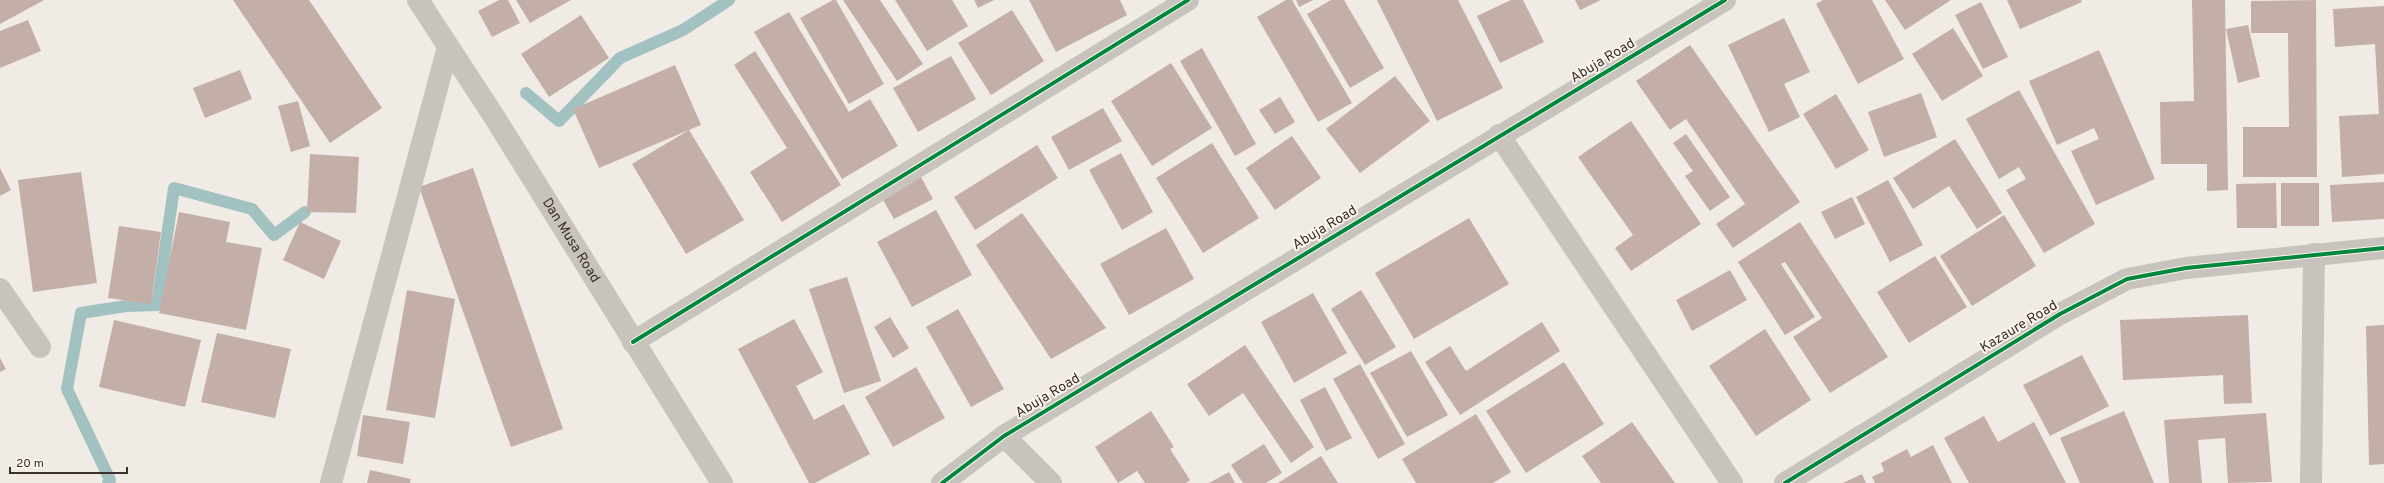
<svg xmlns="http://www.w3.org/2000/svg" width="2384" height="483" font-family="Overpass,sans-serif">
	<rect width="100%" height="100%" fill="#f0ebe5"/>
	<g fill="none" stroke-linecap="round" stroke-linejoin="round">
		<path stroke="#a1c2c1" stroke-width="12" d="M526,93L559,121L620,58L683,30L729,0
			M108,483L110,480L67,389L81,313L126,306L157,305L174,188L252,209L274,235L305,212"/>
	</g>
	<path fill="#c3afa7" d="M0,0H44L0,24Z
		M233,0H309L382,108L330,143Z
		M499,0H508L520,23L492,37L478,11Z
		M516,0H571L530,23Z
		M833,0H836L884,84L849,104L800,18Z
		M843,0H880L923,64L897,81Z
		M895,0H952L968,26L927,51Z
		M974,0H994L978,8Z
		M1029,0H1120L1127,15L1056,52Z
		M1286,0H1292L1352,103L1318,122L1257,17Z
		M1296,0H1313L1299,7Z
		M1331,0H1344L1384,68L1350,88L1307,14Z
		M1377,0H1458L1503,88L1437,121Z
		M1511,0H1523L1544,42L1500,63L1477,16Z
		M1575,0H1601L1580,10Z
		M1823,0H1872L1904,59L1858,84L1816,4Z
		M1885,0H1951L1905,30Z
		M2007,0H2081L2082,2L2020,29Z
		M2192,0H2225L2228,190L2207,191V164H2161L2160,102L2194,101Z
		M2316,0L2317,177H2243V127H2289L2288,33H2251V1Z
		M1981,2L2008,57L1983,69L1955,15Z
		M2384,6V174L2342,177L2339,116L2379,114L2375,44L2335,47L2333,9Z
		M1012,10L1044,61L991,95L958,43Z
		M789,12L849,112L870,99L898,146L842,179L754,32Z
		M581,15L609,58L549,97L521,54Z
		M1784,18L1810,72L1784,84L1800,117L1769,132L1728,45Z
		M28,20L41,51L0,68V31Z
		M2248,25L2260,77L2238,83L2226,29Z
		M1953,28L1983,76L1942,101L1912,54Z
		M1690,45L1800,202L1733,248L1716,224L1745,204L1686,119L1670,130L1636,81Z
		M1202,48L1256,144L1235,156L1180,61Z
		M2099,50L2155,179L2096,205L2071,151L2099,139L2094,128L2057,145L2029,81Z
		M755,51L841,185L782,222L750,172L787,148L734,65Z
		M951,56L976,99L918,132L893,88Z
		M1171,63L1212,128L1152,166L1111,101Z
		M675,65L701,125L689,130L744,220L686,254L632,164L689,130L599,168L573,109Z
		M240,70L252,99L205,118L193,88Z
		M1395,76L1430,121L1360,173L1326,129Z
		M2019,90L2095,224L2044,253L2006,190L2026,179L2019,167L1999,179L1966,119Z
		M1921,93L1937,137L1884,157L1868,112Z
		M1836,94L1869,150L1836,169L1803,114Z
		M1280,97L1295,122L1275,134L1259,110Z
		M298,101L310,146L291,152L278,106Z
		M1103,108L1122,141L1069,170L1051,137Z
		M1631,121L1701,224L1631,271L1615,248L1633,235L1578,157Z
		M1686,134L1730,197L1710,211L1685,176L1693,171L1673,143Z
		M1292,136L1321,178L1275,210L1246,168Z
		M1955,139L2002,213L1977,229L1949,186L1913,209L1893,178Z
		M1212,143L1259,218L1203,253L1156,178Z
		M1037,145L1058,178L975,230L954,197Z
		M1121,153L1153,212L1122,230L1089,170Z
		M310,154L359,157L356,213L307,212Z
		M0,168L11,190L0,196Z
		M473,168L563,429L511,447L419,187Z
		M81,172L97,283L33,292L18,180Z
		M921,177L933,199L894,219L882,198Z
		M1888,180L1923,245L1890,262L1856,197Z
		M2384,182V219L2332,222L2330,185Z
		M2276,183L2277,228H2237L2236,184Z
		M2281,183H2319V226H2281Z
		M1852,197L1865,224L1835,239L1821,212Z
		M936,210L972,275L912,307L877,242Z
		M179,212L230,222L226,242L262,248L246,330L159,313Z
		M1022,213L1106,328L1051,359L976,245Z
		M2004,215L2036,266L1972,306L1940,256Z
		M1469,218L1509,284L1414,339L1375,273Z
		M300,222L341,241L324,279L283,260Z
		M1800,222L1888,357L1830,393L1793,337L1822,318L1785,262L1781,264L1815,317L1785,335L1738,262Z
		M119,226L161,232L151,304L108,298Z
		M1166,228L1194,279L1129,315L1100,264Z
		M1935,256L1967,307L1909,343L1877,292Z
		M1730,270L1747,300L1692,331L1676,300Z
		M847,277L881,381L844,393L809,289Z
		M407,290L455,299L435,418L386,410Z
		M1361,290L1396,347L1365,365L1331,309Z
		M1313,293L1347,353L1294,383L1261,322Z
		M958,309L1004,389L971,407L926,327Z
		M2248,315L2252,403L2224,404L2223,375L2123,380L2120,320Z
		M890,317L909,348L893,358L874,327Z
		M794,319L823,372L796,386L814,420L844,404L870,454L815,483H809L738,349Z
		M114,320L201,340L185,407L99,387Z
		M1542,322L1560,351L1460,415L1425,362L1450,346L1466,371Z
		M2384,325V464L2369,465L2366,326Z
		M1765,329L1811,400L1756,436L1709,366Z
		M217,333L291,349L275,418L201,402Z
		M1245,345L1314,447L1291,463L1243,393L1209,416L1187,384Z
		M1411,351L1448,415L1407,437L1370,373Z
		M2082,355L2109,406L2050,436L2023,385Z
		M0,358L6,369L0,372Z
		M1564,362L1604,424L1526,473L1486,411Z
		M1360,364L1405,444L1378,459L1333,379Z
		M916,367L945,418L893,447L865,397Z
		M1325,387L1352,438L1326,451L1300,400Z
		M1151,411L1174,447L1170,449L1190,480L1186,483H1145L1137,471L1118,483L1095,447Z
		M2124,411L2154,483H2080L2060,438Z
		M2266,413L2272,482L2228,483L2225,438L2198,440L2202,483H2169L2164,420Z
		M1476,414L1511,472L1493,483H1416L1402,459Z
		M363,415L410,422L403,464L357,456Z
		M1984,416L1998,442L2034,422L2066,483H1969L1944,438Z
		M1632,422L1675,483H1601L1582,456Z
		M1264,444L1282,473L1266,483H1243L1231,465Z
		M1933,445L1952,483H1875L1872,477L1884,471L1881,463L1907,449L1911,457Z
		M1321,456L1338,483H1278L1297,471Z
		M370,470L411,479L410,483H367Z
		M1229,472L1235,483H1209Z
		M1862,474L1866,483H1843Z"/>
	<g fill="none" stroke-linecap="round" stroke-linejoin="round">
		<g stroke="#c9c3be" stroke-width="22">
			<path id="s1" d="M418,0L495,118L722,483"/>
			<path d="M1499,135L1732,483"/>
			<path d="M0,289L40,347"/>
			<path d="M633,342L1188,0"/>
			<path d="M1004,436L1051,483"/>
			<path d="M331,483L448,47"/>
			<path d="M942,483L1004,436L1725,0"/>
			<path d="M1785,483L2060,314L2127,279L2186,268L2384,248"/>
			<path d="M2311,483L2314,254"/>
		</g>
		<defs>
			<path id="cycleway" d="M633,342L1188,0
				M942,483L1004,436L1725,0
				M1785,483L2060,314L2127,279L2186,268L2384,248"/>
		</defs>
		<use href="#cycleway" stroke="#fbf5ee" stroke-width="6"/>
		<use href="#cycleway" stroke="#00873e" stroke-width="4"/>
	</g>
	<g text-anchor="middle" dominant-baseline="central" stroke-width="4" stroke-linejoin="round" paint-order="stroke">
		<g font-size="14" fill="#3b302b" stroke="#fbf5ee">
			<text transform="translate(1603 61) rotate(-31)">Abuja Road</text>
			<text transform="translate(1325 228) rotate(-31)">Abuja Road</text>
			<text stroke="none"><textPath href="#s1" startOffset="285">Dan Musa Road</textPath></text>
			<text transform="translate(2019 327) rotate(-31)">Kazaure Road</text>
			<text transform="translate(1048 396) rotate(-31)">Abuja Road</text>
		</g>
	</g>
	<path d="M10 467v6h117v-6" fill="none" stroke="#3b302b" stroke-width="2"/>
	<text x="16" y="467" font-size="12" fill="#3b302b" stroke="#fbf5ee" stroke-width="3" paint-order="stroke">20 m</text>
</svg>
